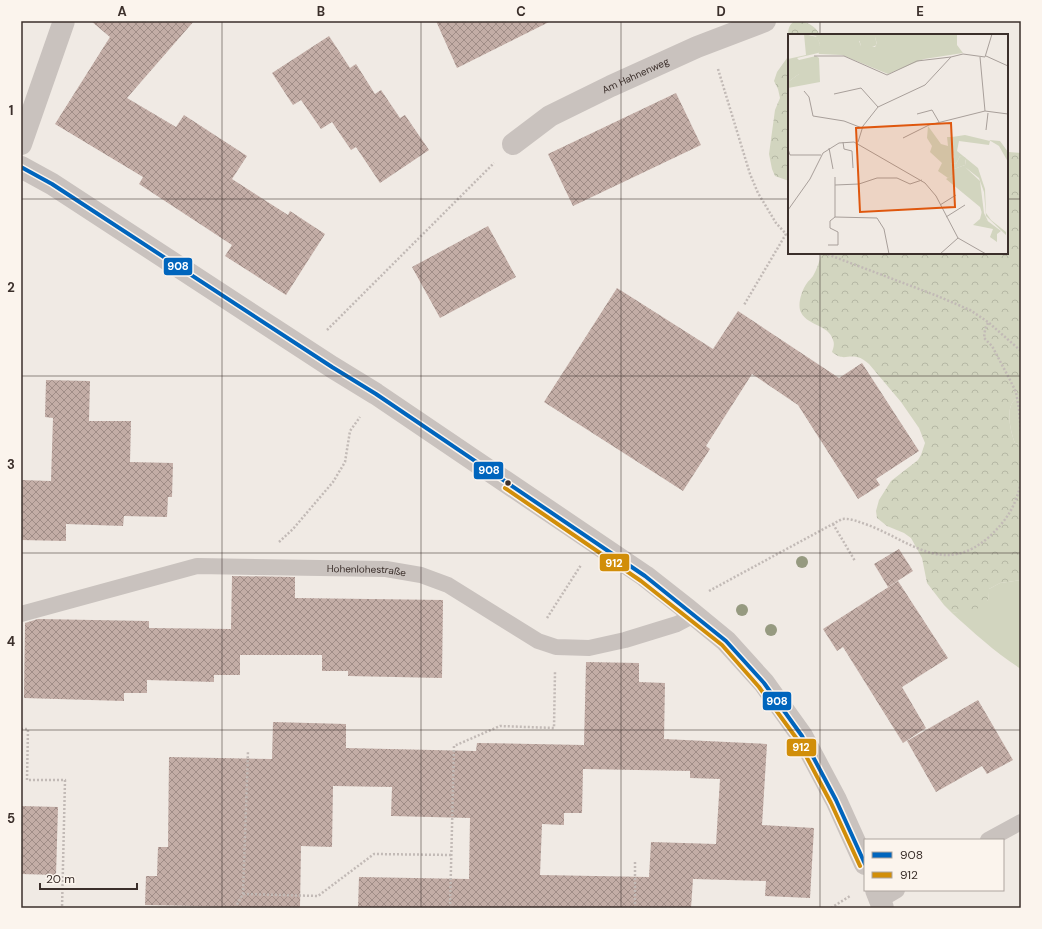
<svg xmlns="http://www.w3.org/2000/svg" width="1042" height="929" font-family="'DM Sans',sans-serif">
	<defs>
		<pattern id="forest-crowns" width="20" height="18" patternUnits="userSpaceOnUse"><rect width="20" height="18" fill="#d2d5bf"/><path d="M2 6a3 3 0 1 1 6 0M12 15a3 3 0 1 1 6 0" fill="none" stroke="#b5b7a4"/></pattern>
		<pattern id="building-cross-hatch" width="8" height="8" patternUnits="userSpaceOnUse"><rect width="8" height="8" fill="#c3ada6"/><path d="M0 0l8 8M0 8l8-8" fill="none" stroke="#a08d87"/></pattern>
	</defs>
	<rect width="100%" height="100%" fill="#f0eae4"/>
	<path fill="#d2d5bf" d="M1021,397V445L1015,443C1010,431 1003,400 1021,397Z
		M1021,580V669C996,653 974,633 952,613L969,610L988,600L989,589L1000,583Z"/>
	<path fill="url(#forest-crowns)" d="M795,21C806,21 815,25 820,35H789V46C788,37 786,25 795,21Z
		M789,49V181L775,176L772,169L769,154L775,110L780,98L778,89L774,81L777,72L787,58Z
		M1009,152L1021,153V397C1003,400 1010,431 1015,443L1021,445V580L1000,583L989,589C989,592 989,596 988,599C984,611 963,612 952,613L944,605L927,583L922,558L911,538L904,533L887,526L877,518L876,511L879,500L891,481L918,460L921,455L925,443L919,428L901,402L869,364C865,361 862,358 857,357C846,355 843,361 832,352C833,349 835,344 833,340C829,324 805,326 800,310C798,302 802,290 807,283C808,281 811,279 813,276C817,269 820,261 821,253H1007L1009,227L1007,217V153Z"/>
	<path fill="url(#building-cross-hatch)" fill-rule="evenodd" d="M91,21H194L127,98L176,127L184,115L247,156L232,179L288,215L290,211L325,234L286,295L225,256L232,245L139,184L143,177L55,124L110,37Z
		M436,21H551L457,68Z
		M329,36L350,68L356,64L375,94L381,90L400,118L405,115L429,150L380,183L356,147L351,150L332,122L321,129L301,100L293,105L272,73Z
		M676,93L701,145L573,206L548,154Z
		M488,226L516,277L440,318L412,267Z
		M617,288L713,349L738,311L839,378L862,363L919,451L876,479L880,485L858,499L798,405L752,374L706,446L710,449L683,491L544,402Z
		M46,380L90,381L89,421H131L130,462L173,463L172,497H168L167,517L124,516L123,526L66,524V541L21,540V480L51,481L53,418L45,417Z
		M899,549L913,571L888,587L874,564Z
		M232,576L295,577V598L443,600L442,678L348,676V671H322V655H240V675H214V682L147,680V693H124V701L24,698L25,623L38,619L149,621V628L231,629Z
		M898,581L948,658L902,687L926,728L903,743L843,647L837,651L823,629Z
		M586,662L639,663V682L665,683L664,739L767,744L762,825L814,828L810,898L765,896L766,881L693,879L691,908H358L359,877L469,879L470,818L391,816L392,787L333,786L332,847L301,846L300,908H243V907L145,905L146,876H157L158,847H168L169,757L272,759L273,722L346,724V748L476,751L477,743L584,745ZM583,769L690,771V778L720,779L716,844L651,842L649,877L540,875L542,824L564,825V813H582Z
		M978,700L1013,760L987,774L982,766L936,792L907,741Z
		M21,806L58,807L56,875L21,874Z"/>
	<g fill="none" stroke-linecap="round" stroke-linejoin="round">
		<path stroke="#c2bab6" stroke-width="2.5" stroke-dasharray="2 2" stroke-linecap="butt" d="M718,69L750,174L758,193L776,223L786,234L744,305
			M824,253L935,295L970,310L988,322L1021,351
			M988,323L985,330L984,338L992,346L1009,378L1016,392L1019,409L1021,432
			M327,330L494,163
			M833,524L855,561
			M279,542L293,529L333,482L345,462L350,431L360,417
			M709,591L842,519C851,518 859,522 868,525C912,542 944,576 989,537C1007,520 1015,507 1021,483
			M547,618L581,565
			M21,729H28L27,780H65L62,908
			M243,894L318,896L374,854L451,855
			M235,908L243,894L248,751
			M450,908L454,746L500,726L554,728L555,672
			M635,908V862
			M831,908L850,896"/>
		<g stroke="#c9c2be" stroke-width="16">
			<path id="s1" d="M21,614L197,566L386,569L421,575L448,585L538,641L556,647L589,648L625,640L677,624L694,615"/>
			<path d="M988,840L1021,822"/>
			<path d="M880,900L897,890"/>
		</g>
		<g stroke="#c9c2be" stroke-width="22">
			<path d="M21,144L64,21"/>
			<path id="s2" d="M513,144L550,116L611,86L697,47L765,21"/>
			<path d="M21,167L52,184L332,367L376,394L645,576L687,609L726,641L764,683L802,736L836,800L865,864"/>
			<path d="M876,890L883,908"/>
		</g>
		<defs>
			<path id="bus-1" d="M21,167L52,184L332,367L376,394L645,576L726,641L764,683L802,736L836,800L865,864"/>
			<path id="bus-2" d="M505,488L641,581L722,645L759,687L797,739L831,803L860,866"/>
		</defs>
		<use href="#bus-1" stroke="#fbf4ed" stroke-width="7"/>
		<use href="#bus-2" stroke="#fbf4ed" stroke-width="7"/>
		<use href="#bus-1" stroke="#0065bd" stroke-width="4"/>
		<use href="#bus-2" stroke="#d18e09" stroke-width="4"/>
	</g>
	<g fill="#969a80">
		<circle cx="802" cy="562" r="6"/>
		<circle cx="742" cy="610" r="6"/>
		<circle cx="771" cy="630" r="6"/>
	</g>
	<path fill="none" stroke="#3b2f2b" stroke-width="1" stroke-opacity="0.55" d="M222,21V908M421,21V908M621,21V908M820,21V35M21,199H789M1007,199H1021M820,253V908M21,376H1021M21,553H1021M21,730H1021"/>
	<circle fill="#3b2f2b" stroke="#fbf4ed" stroke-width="1.5" cx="508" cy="483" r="3.5"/>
	<g text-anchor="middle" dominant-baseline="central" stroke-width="3" stroke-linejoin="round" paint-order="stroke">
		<g font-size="10" fill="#3b2f2b" stroke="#fbf4ed">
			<text stroke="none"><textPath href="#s2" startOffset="141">Am Hahnenweg</textPath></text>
			<text stroke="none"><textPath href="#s1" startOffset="352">Hohenlohestraße</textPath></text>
		</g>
	</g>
	<g transform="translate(788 34)">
		<rect width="220" height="220" fill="#f0eae4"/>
		<path d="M19,0H169V11L175,19L136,25L100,40L54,21L31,20L29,16L32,10L28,2ZM87,3L89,10L87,13L73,12L71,7ZM28,22L31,24L32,48L0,54V48L11,40V26ZM177,101L202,107L201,111L171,107L169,117L190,134L197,155L198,179L203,186L218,198V201L198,182L196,158L191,144L177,133L192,147L196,179L200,187L196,185L192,173L158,145L165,141L166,135L177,131L178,126L172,122L168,130L162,129V126L166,124V120L164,118V103Z" fill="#d2d5bf" fill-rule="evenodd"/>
		<path d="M16,0L29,3L32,10L30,19L9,24L12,27L11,40L0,48V25L18,21ZM76,2L87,3L89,11L79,15L73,12L71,5ZM140,92L153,110L160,112L159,103H164L166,115L164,118L166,120L162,129L168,130L172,122L178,124L177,131L166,135L165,141L160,144L150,137L154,129L142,118L144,112L139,104ZM201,106L212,107L220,118V128L211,112ZM194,177L197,185L213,197L209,200V208L202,203L205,195L185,191L192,185Z" fill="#d2d5bf"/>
		<path fill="none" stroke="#a89f9a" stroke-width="1" d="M26,22H56L99,41L129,27L163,23M198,22L220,32M192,23L197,77M16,57L21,63L25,82L56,87L74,94M46,60L73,54L90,73M197,77L220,80M129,80L144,76L151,88M198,96L200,79M115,104L141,91L197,77M55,108L56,115L64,117L65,134M70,108L75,92L90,73L137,51L163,23L175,20L197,23L204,0M41,114L45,135M0,115L2,121H33M47,151L71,150L89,144H109L122,150L134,146M152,171L168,161M0,176L22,145L35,119L51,109L66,108L137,149L148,162L170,204L198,220M47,183L89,184L96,195L101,220M158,183L177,171M40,211H50V198L42,194V187L47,183V143M152,220L170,204"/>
		<path fill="#df570e" fill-opacity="0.15" stroke="#df570e" stroke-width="2" d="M163,89L167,173L72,178L68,94Z"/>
		<rect width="220" height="220" fill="none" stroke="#3b2f2b" stroke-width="2"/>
	</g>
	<g stroke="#fbf4ed" stroke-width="1.5">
		<rect x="163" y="257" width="30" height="19" rx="4" fill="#0065bd"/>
		<rect x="473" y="461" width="31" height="19" rx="4" fill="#0065bd"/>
		<rect x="599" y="553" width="31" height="19" rx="4" fill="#d18e09"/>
		<rect x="762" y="691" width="30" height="20" rx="4" fill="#0065bd"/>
		<rect x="786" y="738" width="31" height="19" rx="4" fill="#d18e09"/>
	</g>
	<g font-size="11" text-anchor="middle" font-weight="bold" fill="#fff">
		<text x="178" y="270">908</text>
		<text x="489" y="474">908</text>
		<text x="614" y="567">912</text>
		<text x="777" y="705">908</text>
		<text x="801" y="751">912</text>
	</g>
	<rect width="1042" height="929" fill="none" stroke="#fbf4ed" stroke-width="44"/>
	<rect x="864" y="839" width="140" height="52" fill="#fbf4ed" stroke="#aea59f"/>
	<rect x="872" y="852" width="20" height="6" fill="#0065bd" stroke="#aea59f"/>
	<text x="900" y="859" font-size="12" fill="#3b2f2b">908</text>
	<rect x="872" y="872" width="20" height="6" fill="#d18e09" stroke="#aea59f"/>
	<text x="900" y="879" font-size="12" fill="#3b2f2b">912</text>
	<path d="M40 883v6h97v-6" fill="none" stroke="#3b2f2b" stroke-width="2"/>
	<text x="46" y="883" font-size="12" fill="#3b2f2b" stroke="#fbf4ed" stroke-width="3" paint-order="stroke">20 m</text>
	<rect x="22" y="22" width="998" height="885" fill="none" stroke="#3b2f2b" stroke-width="1.5"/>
	<g font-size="13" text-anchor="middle" font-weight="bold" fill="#3b2f2b">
		<text x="122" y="16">A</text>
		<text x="321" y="16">B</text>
		<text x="521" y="16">C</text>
		<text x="721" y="16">D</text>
		<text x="920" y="16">E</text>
		<text x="11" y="115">1</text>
		<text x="11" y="292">2</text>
		<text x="11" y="469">3</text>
		<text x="11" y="646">4</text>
		<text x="11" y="823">5</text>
	</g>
</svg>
